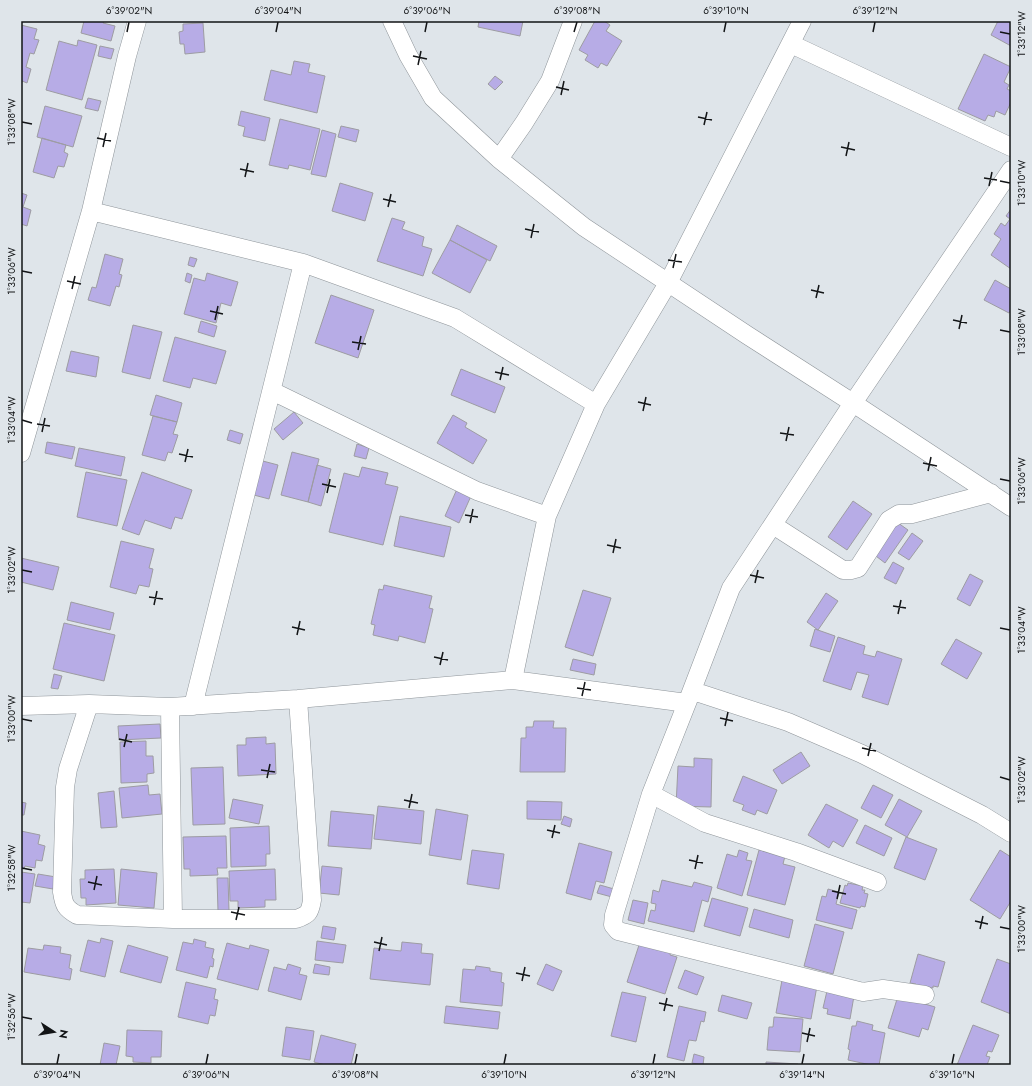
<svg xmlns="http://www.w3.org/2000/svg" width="1032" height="1086" font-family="Jost,sans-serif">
	<rect width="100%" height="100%" fill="#dfe5ea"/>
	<path fill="#b7ace6" stroke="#9d9ca2" d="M84,21H104L103,23L115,26L111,41L81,33Z
		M479,21H523L520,36L478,27Z
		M595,21H604L610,25L606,31L622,41L607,66L601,63L598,68L585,60L588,55L579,50Z
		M998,21H1011V46L991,35Z
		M203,23L205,52L185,54L184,44H180L179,32L183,31V24Z
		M21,25L37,29L34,39L39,40L34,54L30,53L26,67L31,69L27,83L22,81L21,86Z
		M78,40L97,45L82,100L46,90L59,41L77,46Z
		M100,46L114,49L111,59L98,56Z
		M984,54L1011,67L1004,82L1009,85L1007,89L1011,91V102L1005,115L996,111L994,117L988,115L985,121L958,109Z
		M294,61L310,64L308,72L325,76L317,113L264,100L271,70L291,75Z
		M495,76L503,82L495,90L488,84Z
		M88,98L101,101L98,111L85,108Z
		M45,106L82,116L73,147L37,137Z
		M241,111L270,118L265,141L243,136L245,127L238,125Z
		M280,119L320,129L310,170L289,165L288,169L269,165Z
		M341,126L359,130L356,142L338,137Z
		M322,130L336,134L326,177L311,174Z
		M42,138L66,145L64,152L68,154L64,167L58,166L54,178L33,172Z
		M340,183L373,193L365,221L332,211Z
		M21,193L27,195L23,207L31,210L27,226L21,224Z
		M1011,209V269L991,255L1001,239L994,234L1001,223L1005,226L1010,219L1006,216Z
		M392,218L405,222L402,229L424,237L422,246L432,249L423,276L377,261Z
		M457,225L497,246L490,261L450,240Z
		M450,240L487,260L470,293L432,273Z
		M105,254L123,259L119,274L122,275L119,287L116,286L110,306L88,300L92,287L96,288Z
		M190,257L197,259L194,267L188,265Z
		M187,273L192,275L190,283L185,281Z
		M207,273L238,282L231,306L221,303L216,323L184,314L194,278L205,281Z
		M995,280L1011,289V309L1009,313L984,300Z
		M331,295L374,310L358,358L315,343Z
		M201,321L217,326L214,337L198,332Z
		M133,325L162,332L150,379L122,372Z
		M175,337L226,351L216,384L193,378L190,388L163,381Z
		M71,351L99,357L96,377L66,371Z
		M461,369L505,387L495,413L451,395Z
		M156,395L182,403L177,422L150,415Z
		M294,412L303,423L283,440L274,429Z
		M453,415L467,423L465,427L487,440L473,464L437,443Z
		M153,416L177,422L173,434L178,435L172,453L168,452L165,461L142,455Z
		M230,430L243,434L240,444L227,440Z
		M47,442L75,447L72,459L45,453Z
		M357,444L369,448L366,459L354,456Z
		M79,448L125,457L121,476L75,466Z
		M292,452L319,459L308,502L281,495Z
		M259,460L278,465L269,499L250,494Z
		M317,465L331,469L321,506L308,502Z
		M362,467L388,473L385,484L398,487L383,545L329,532L344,473L359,477Z
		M86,472L127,480L117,526L77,517Z
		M142,472L192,490L182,519L175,517L171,529L145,520L139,535L122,529Z
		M457,489L471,496L459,523L445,516Z
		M853,501L872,514L847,550L828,537Z
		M400,516L451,527L444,557L394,546Z
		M894,520L908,530L885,563L872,553Z
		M912,533L923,541L909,560L898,553Z
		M121,541L154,549L149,568L153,569L149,587L139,585L136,594L110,587Z
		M21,558L59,567L53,590L21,582Z
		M893,562L904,568L896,584L884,578Z
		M970,574L983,581L970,606L957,599Z
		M384,585L432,596L429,608L433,609L425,643L399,636L398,641L373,635L375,625L371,624L379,589L383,590Z
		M583,590L611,598L593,656L565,647Z
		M826,593L838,601L818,630L807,622Z
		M71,602L114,613L110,630L67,620Z
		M64,623L115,635L104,681L53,669Z
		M815,629L835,636L830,652L810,646Z
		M838,637L865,646L863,654L875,657L877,651L902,659L888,705L862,697L869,675L857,672L851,690L823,681Z
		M956,639L982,653L967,679L941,664Z
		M573,659L596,664L594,675L570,670Z
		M54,674L62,676L58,689L51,688Z
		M534,721H554L553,728H566L565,772H520L521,738H526V727H533Z
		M160,724L161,738L119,740L118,726Z
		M266,737V744L275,743L276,774L238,776L237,745H246V738Z
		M146,741V756H153L154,773L147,774V782L121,783L120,742Z
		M801,752L810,766L782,784L773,770Z
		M694,758L712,759L711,807L676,806L678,766L694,767Z
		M223,767L225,824L193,825L191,768Z
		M743,776L777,790L767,814L757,810L755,815L742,810L744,805L733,801Z
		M148,785L149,795L160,794L162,814L122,818L119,788Z
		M873,785L893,795L881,818L861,808Z
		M114,791L117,827L101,828L98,793Z
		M233,799L263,805L259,824L229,818Z
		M899,799L922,811L907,837L885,825Z
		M527,801L562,802L561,820L527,819Z
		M21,802L26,803L24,815H21Z
		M826,804L858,820L843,847L833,841L829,848L808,835Z
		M378,806L424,811L421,844L374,839Z
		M436,809L468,815L461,860L429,855Z
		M331,811L374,815L371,849L328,846Z
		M564,816L572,819L570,827L561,824Z
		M865,825L892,838L884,856L856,843Z
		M269,826L270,854H266V866L231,867L230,828Z
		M21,831L40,835L38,844L45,846L42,861L36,860L35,868L25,866L24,869L21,868Z
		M226,836L227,868H217L218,875L190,876V869H184L183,837Z
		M906,837L937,849L925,880L894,868Z
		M579,843L612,852L604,883L596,881L591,900L566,893Z
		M472,850L504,854L499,889L467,884Z
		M739,850L748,853L746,860L752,861L742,896L717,888L727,854L737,857Z
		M759,850L785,856L783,864L795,867L785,905L747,895Z
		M1000,850L1011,857V901L1000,919L970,900Z
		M322,866L342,868L339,895L319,893Z
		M114,869L116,903L86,905V898H81L80,879H85V870Z
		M121,869L157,873L154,908L118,905Z
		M275,869L276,900H265V907L238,908V901H230L229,871Z
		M21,872L35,874L30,903L21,902Z
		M38,874L56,877L53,889L35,886Z
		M217,878H228L229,911H218Z
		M662,880L692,887L694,882L712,887L708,902L702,900L694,932L648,921L651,910L655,911L656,904L651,903L653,890L659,892Z
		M848,883L863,886L862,890H865L864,893L868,894L865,907L861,906L860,908L840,903L845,885L847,886Z
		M600,885L614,889L612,897L597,893Z
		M828,889L839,892L836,904L857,910L852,929L816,920L822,896L826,897Z
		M712,898L748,908L740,936L704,926Z
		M633,900L648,903L644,924L628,920Z
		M754,909L793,920L789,938L749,927Z
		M815,924L844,932L833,974L804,966Z
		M323,926L336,928L334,940L321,938Z
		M101,938L113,941L105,977L80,971L88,940L100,943Z
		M194,939L206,942L205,947L214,949L212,958L214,959L213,967L210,966L207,978L176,970L183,942L193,944Z
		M317,941L346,945L343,963L315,960Z
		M402,942L422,944L421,953L433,954L430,985L370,979L374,948L401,951Z
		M640,942L671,951L670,955L677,957L665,994L627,982Z
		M227,943L249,949L250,945L269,950L258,990L217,979Z
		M44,945L61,947L60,953L71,955L69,968L72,969L70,980L24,972L28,948L43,950Z
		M128,945L168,957L161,983L120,972Z
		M918,954L945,962L938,987L933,986V988L927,987L915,988L916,984L910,983Z
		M997,959L1011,964V1014L981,1002Z
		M288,964L301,968L299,974L307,976L301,1000L268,991L274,967L286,970Z
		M315,964L330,967L329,975L313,973Z
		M546,964L562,971L553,991L537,984Z
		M476,966L490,968V971L502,973L501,982L504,983L502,1006L460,1002L463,969L475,970Z
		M685,970L704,977L697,995L678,988Z
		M782,980L817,986L811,1019L776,1013Z
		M186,982L216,989L214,999L218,1000L215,1016L210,1015L208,1024L178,1017Z
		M827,991L854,996L850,1019L827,1014L828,1009L823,1008Z
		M622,992L646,997L636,1042L611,1036Z
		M722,995L752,1003L747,1019L718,1011Z
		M898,996L935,1007L928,1030L922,1028L919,1037L888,1028Z
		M446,1006L500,1012L498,1029L444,1023Z
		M679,1006L706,1012L704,1022L701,1021L696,1041L689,1040L684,1061L667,1057Z
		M774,1017L803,1019L800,1052L767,1050L769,1027H773Z
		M857,1021L873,1025L872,1030L885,1033L879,1065H871L848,1060L850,1050L848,1049L852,1026H856Z
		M973,1025L999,1035L992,1052L988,1051L986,1056L990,1057L987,1065H957Z
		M286,1027L314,1031L310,1060L282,1056Z
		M127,1030L162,1031L161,1057H151V1063L133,1062V1057L126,1056Z
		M321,1035L356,1044L351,1065H325L314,1062Z
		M104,1043L120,1046L116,1065H100Z
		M694,1054L704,1057L703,1065L692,1063Z
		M766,1062L798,1064V1065H766Z"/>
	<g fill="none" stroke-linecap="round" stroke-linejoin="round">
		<defs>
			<path id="minor" d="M392,21L408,55L433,98L499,159L584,227L747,335L853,403L1011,507
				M791,44L1011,147
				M499,159L524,123L550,81L573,21
				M91,211L303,263L455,318L596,404
				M272,391L477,491L547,516
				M21,453L91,211L127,56L137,21
				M773,525L843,570H851L858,568L889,520L899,514H912L991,493
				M513,680L547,516L596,404L668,283L802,21
				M693,691L788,722L862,754L982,815L1011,833
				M687,703L651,794L614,915L613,925L618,931L863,992L883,989L925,995
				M89,704L68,769L65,787L62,892C64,905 65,908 77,915L173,919H296C308,915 310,913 312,900L298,699
				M21,706L89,704L170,707L298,699L513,680L687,703L731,588L853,403L1011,170
				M193,706L303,263
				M170,707L173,919
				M651,794L705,823L796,852L877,882"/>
		</defs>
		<use href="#minor" stroke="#8f959a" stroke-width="19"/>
		<use href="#minor" stroke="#fff" stroke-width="18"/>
	</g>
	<path fill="none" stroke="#121416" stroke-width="1.5" d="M127,32L129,22M276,32L278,22M425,32L427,22M574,32L577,22M724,32L726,22M873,32L875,22M1000,32L1010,34M413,56L427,59M418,65L421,51M556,87L569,90M561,95L564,81M698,117L712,120M22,122L32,124M704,125L707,112M97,138L111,141M103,147L106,133M841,147L855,150M846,156L849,142M240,169L254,172M245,177L248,163M984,178L997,180M1000,181L1010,183M989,186L992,172M383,199L396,202M388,207L391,194M525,229L539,232M531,238L534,224M668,260L682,262M673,268L676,254M22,271L32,273M67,281L81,284M72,289L75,276M811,290L824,293M816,298L819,285M210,311L223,314M215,320L218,306M953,320L967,323M959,329L962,315M1000,330L1010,332M352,342L366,344M358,350L361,336M495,372L509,375M500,380L503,367M638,402L651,405M643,411L646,397M22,420L32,423M37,424L50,426M42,432L45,418M780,433L794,435M786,441L789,427M179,454L193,457M185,462L188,449M923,463L937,466M928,471L931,457M1000,479L1010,481M322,484L336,487M327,493L330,479M465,515L478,517M470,523L473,509M607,545L621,548M613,553L616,539M22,570L32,572M750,575L764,578M755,583L758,570M149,597L163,599M154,605L157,591M893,606L906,608M898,614L901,600M292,627L305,630M1000,628L1010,630M297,635L300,621M434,657L448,660M440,665L443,652M577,688L591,690M582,696L585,682M720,718L733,721M22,719L32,721M725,726L728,712M119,739L132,742M124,747L127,734M862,748L876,751M868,756L871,743M261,770L275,772M1000,777L1010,780M267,778L270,764M404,800L418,803M409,808L412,794M547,830L560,833M552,838L555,825M689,860L703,863M22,868L32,870M695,869L698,855M88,882L102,885M94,890L97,876M832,891L846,894M837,899L840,885M231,912L245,915M236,920L239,907M975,921L988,924M1000,927L1010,929M980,929L983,916M374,942L387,945M379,951L382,937M516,973L530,976M522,981L525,967M659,1003L673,1006M664,1011L667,998M22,1017L32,1019M802,1033L815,1036M807,1042L810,1028M57,1064L59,1054M206,1064L208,1054M355,1064L357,1054M504,1064L506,1054M653,1064L655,1054M802,1064L804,1054M952,1064L954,1054"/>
	<rect width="1032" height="1086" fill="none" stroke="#dfe5ea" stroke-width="44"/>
	<g transform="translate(54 1032) rotate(102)" stroke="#dfe5ea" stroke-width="3" paint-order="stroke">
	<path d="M0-3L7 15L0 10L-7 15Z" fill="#121416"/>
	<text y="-6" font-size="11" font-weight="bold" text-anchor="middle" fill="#121416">N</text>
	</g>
	<rect x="22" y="22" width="988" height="1042" fill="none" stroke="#121416" stroke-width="1.5"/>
	<g font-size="10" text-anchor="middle" fill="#121416">
		<text x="129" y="14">6°39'02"N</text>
		<text x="278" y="14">6°39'04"N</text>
		<text x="427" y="14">6°39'06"N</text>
		<text x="577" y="14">6°39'08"N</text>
		<text x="726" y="14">6°39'10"N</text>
		<text x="875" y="14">6°39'12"N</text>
		<text transform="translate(1021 34) rotate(-90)" y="4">1°33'12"W</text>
		<text transform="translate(11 122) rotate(-90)" y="4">1°33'08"W</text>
		<text transform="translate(1021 183) rotate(-90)" y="4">1°33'10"W</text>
		<text transform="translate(11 271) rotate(-90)" y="4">1°33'06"W</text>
		<text transform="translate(1021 332) rotate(-90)" y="4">1°33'08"W</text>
		<text transform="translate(11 420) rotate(-90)" y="4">1°33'04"W</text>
		<text transform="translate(1021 481) rotate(-90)" y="4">1°33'06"W</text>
		<text transform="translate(11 570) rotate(-90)" y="4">1°33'02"W</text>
		<text transform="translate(1021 630) rotate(-90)" y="4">1°33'04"W</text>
		<text transform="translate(11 719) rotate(-90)" y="4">1°33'00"W</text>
		<text transform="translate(1021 780) rotate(-90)" y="4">1°33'02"W</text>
		<text transform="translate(11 868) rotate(-90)" y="4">1°32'58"W</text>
		<text transform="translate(1021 929) rotate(-90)" y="4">1°33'00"W</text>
		<text transform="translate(11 1017) rotate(-90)" y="4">1°32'56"W</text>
		<text x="57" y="1078">6°39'04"N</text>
		<text x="206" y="1078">6°39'06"N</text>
		<text x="355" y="1078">6°39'08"N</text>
		<text x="504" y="1078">6°39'10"N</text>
		<text x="653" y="1078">6°39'12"N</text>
		<text x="802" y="1078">6°39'14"N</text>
		<text x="952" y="1078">6°39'16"N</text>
	</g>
</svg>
